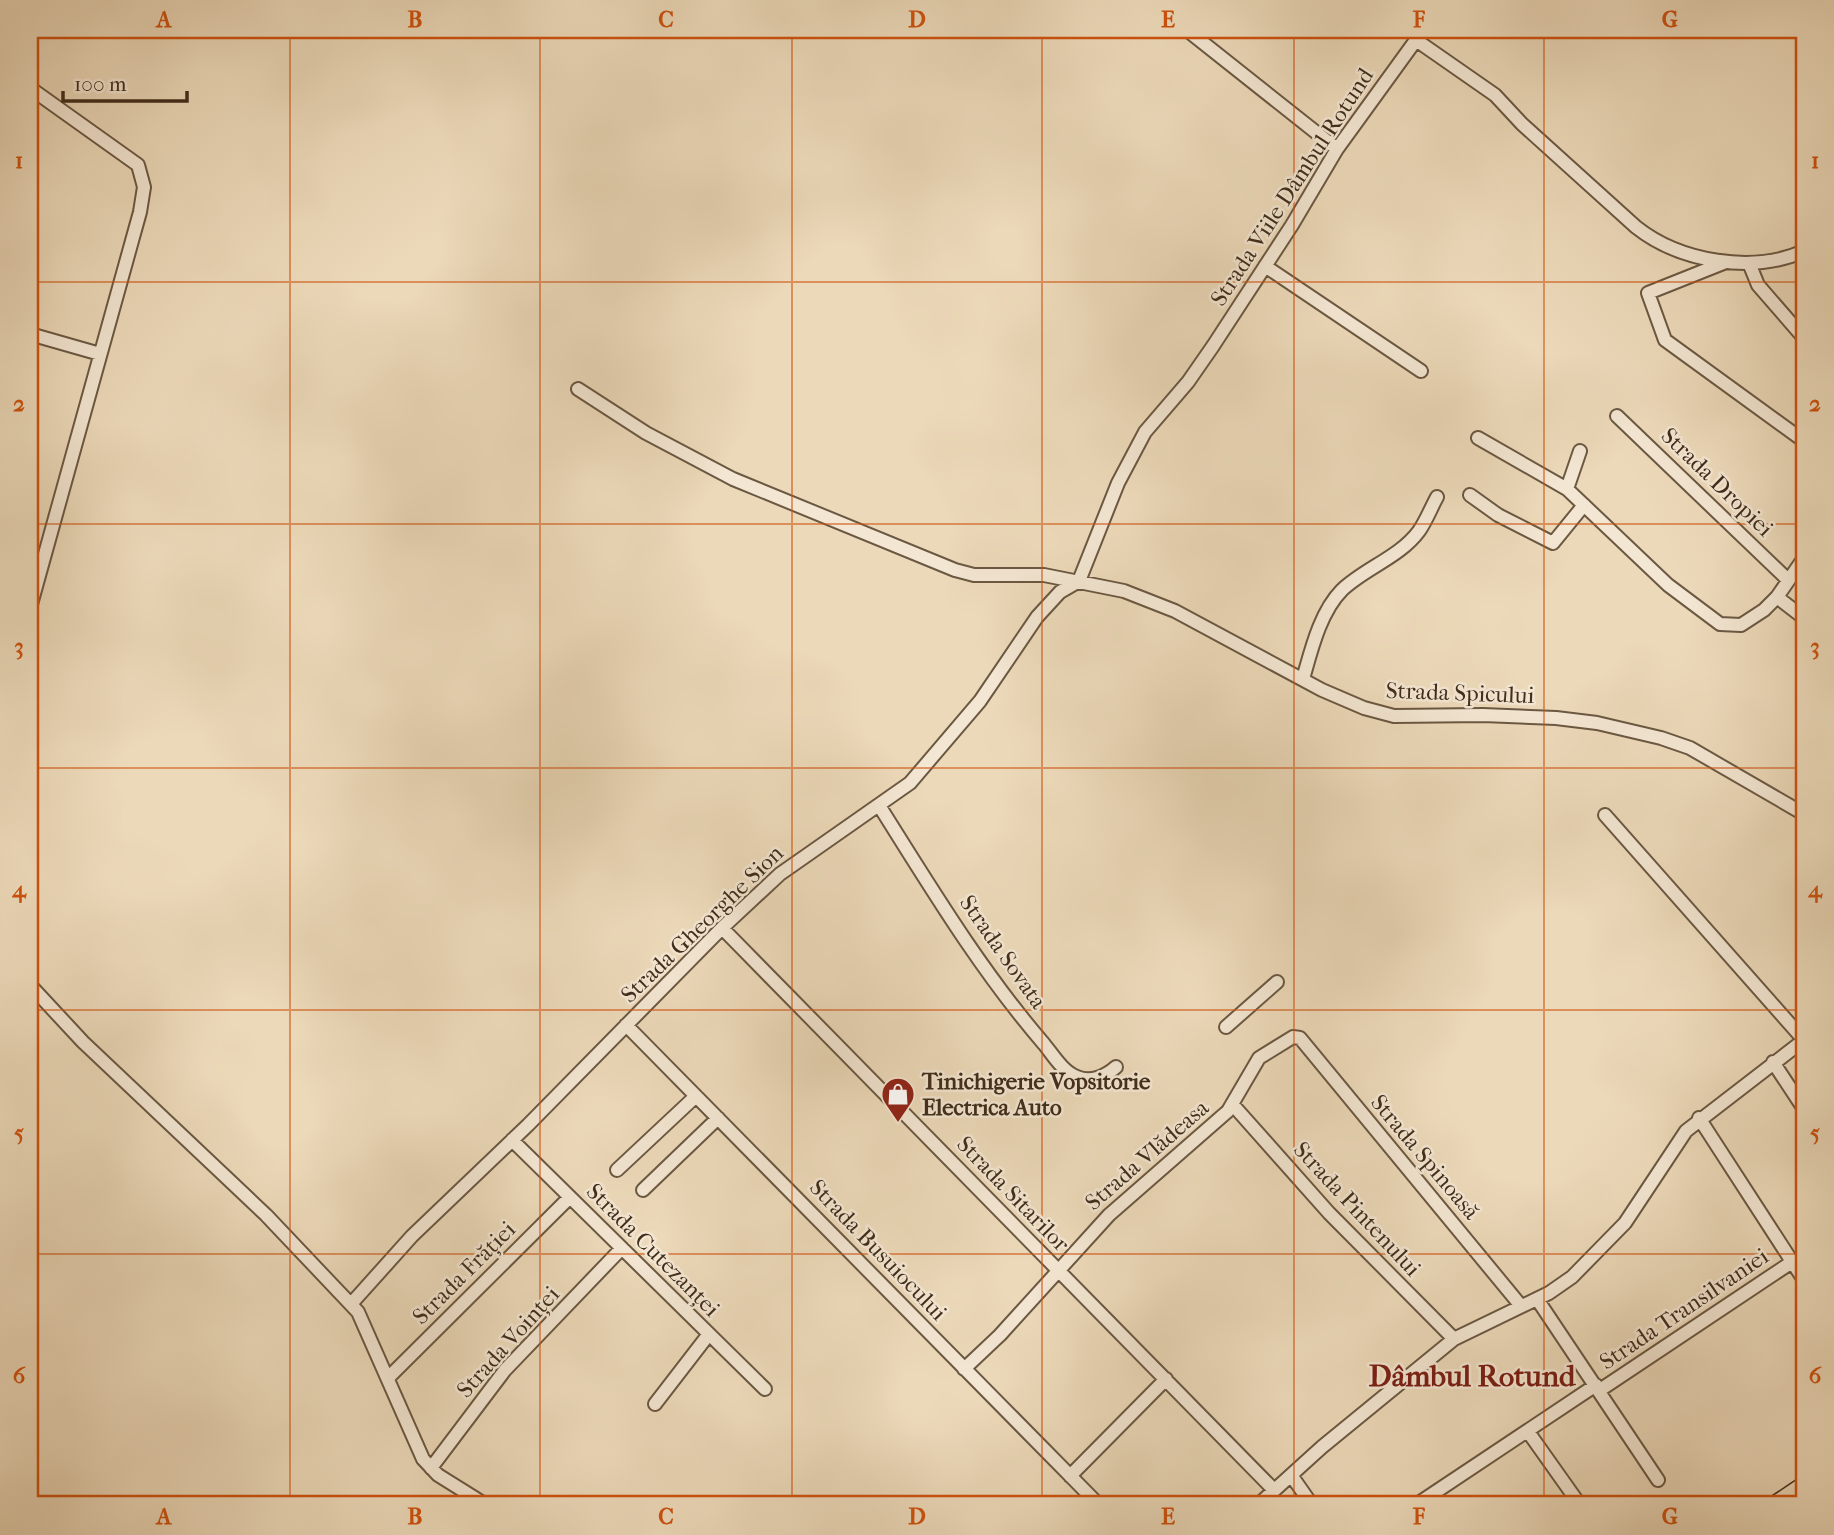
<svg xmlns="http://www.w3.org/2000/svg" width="1834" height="1535" font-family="'IM FELL French Canon',serif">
	<rect width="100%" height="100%" fill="#ecd9b9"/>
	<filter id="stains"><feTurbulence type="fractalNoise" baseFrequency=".00286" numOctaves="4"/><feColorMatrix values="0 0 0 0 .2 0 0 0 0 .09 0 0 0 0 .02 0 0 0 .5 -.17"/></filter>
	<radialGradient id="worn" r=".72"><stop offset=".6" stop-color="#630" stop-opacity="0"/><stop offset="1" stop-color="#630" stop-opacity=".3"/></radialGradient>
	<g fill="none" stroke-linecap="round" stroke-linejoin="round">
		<defs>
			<path id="minor" d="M1187,30L1337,149
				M30,88L138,165L144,187L140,212L30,608
				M1726,262L1648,293L1665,340L1804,441
				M1749,263L1758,285L1804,338
				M1265,266L1421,371
				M30,334L100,354
				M578,389L646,433L733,479L955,570L974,575H1044L1124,591L1175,611L1322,690L1364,708L1394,716L1483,715L1556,718L1597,723L1661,738L1690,748L1804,814
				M1617,416L1787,579
				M1478,438L1567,489L1668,585L1720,624L1741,625L1764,610L1777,597L1804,558
				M1567,489L1580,451
				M1470,495L1498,515L1553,543L1584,505
				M1079,581L1118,483L1145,432L1188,382L1213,346L1292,225L1337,149L1416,40L1495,95L1522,124L1636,227C1680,262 1753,274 1804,251
				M1777,597L1804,618
				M1303,679C1311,651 1320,612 1342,590C1365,568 1400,557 1419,531C1426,521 1431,508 1437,497
				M880,807C931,888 981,971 1044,1044C1053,1055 1063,1072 1077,1077C1091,1083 1106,1076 1116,1067
				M1605,815L1804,1040
				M722,928L1274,1490
				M30,985L83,1042L266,1215L358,1312L423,1459L438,1475L486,1505
				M626,1025L1099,1505
				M1226,1027L1277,982
				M1773,1062L1804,1109
				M1233,1105L1329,1213L1454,1339
				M1699,1118L1804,1280
				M512,1140L765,1389
				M617,1170L696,1096
				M643,1190L718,1118
				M1537,1299L1658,1480
				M351,1304L412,1236L528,1125L722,928L780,874L910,783L980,701L1037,617L1060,592L1079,581
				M964,1369L1000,1335L1109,1215L1228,1111L1259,1058L1293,1037L1300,1038L1521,1306
				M388,1378L570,1197
				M1600,1390L1792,1262
				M655,1404L709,1334
				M1529,1433L1580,1505
				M431,1468L505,1370L622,1248
				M1291,1475L1312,1505
				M1070,1476L1166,1379
				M1258,1505L1322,1447L1454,1339L1549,1293L1572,1277L1625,1223L1686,1131L1804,1040
				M1416,1505L1596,1385"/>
			<path id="major" d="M1774,1505L1804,1485"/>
		</defs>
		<use href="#minor" stroke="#6b5842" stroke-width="16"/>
		<use href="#major" stroke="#402d1b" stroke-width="19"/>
		<use href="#minor" stroke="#f3e6d2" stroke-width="12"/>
		<use href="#major" stroke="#ecd9b9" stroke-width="16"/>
	</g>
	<path fill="none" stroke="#cf520e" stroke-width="2" stroke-opacity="0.55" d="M290,30V1505M540,30V1505M792,30V1505M1042,30V1505M1294,30V1505M1544,30V1505M30,282H1804M30,524H1804M30,768H1804M30,1010H1804M30,1254H1804"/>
	<defs>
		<symbol id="shop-pin" viewBox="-11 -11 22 30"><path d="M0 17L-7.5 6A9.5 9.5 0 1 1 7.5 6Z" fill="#8f2418" stroke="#f3e6d2"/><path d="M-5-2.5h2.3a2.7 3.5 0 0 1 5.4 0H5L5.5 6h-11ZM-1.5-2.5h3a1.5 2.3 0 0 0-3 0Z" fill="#fff"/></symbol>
	</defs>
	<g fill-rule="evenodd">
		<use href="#shop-pin" x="879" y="1075" width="38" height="52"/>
	</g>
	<g text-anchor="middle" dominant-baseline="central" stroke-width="5" stroke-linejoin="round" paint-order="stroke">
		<g font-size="23" fill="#402d1b" stroke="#f3e6d2">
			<text transform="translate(1292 187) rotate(-57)">Strada Viile Dâmbul Rotund</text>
			<text transform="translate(1717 482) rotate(44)">Strada Dropiei</text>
			<text transform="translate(1460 693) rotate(2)">Strada Spicului</text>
			<text transform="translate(702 924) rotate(-44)">Strada Gheorghe Sion</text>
			<text transform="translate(1003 952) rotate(55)">Strada Sovata</text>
			<text transform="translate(1147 1155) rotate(-41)">Strada Vlădeasa</text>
			<text transform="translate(1425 1157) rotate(50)">Strada Spinoasă</text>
			<text transform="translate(1013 1194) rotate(46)">Strada Sitarilor</text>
			<text transform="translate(1357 1209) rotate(47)">Strada Pintenului</text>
			<text transform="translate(653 1250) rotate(45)">Strada Cutezanței</text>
			<text transform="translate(878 1250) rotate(46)">Strada Busuiocului</text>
			<text transform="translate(464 1273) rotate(-45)">Strada Frăției</text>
			<text transform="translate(1684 1309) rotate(-34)">Strada Transilvaniei</text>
			<text transform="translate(508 1342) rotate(-48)">Strada Voinței</text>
		</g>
		<g font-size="23" font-weight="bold" fill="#402d1b" stroke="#f3e6d2" text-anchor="start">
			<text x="922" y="1081">Tinichigerie Vopsitorie<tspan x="922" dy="26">Electrica Auto</tspan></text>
		</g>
		<g font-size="30" font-weight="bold" fill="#7a1f14" stroke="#f3e6d2">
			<text x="1472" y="1376">Dâmbul Rotund</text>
		</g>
	</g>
	<rect width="1834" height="1535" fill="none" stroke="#ecd9b9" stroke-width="77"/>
	<path d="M63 91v10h124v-10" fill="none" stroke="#402d1b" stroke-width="3.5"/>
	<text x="74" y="91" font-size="21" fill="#402d1b" stroke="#f3e6d2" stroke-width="5" paint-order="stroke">100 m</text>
	<rect x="38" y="38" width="1758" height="1458" fill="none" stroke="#cf520e" stroke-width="2.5"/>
	<g font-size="23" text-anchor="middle" font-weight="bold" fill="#cf520e">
		<text x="164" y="27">A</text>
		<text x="415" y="27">B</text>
		<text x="666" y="27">C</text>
		<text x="917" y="27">D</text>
		<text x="1168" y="27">E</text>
		<text x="1419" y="27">F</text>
		<text x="1670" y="27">G</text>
		<text x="19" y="168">1</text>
		<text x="1815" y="168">1</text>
		<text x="19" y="411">2</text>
		<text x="1815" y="411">2</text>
		<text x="19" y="654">3</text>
		<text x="1815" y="654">3</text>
		<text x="19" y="897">4</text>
		<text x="1815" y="897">4</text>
		<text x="19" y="1140">5</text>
		<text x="1815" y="1140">5</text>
		<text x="19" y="1383">6</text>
		<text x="1815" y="1383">6</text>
		<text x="164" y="1524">A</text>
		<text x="415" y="1524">B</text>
		<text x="666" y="1524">C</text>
		<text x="917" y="1524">D</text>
		<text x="1168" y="1524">E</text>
		<text x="1419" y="1524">F</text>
		<text x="1670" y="1524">G</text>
	</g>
	<rect width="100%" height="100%" filter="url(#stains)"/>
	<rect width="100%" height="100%" fill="url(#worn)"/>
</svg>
